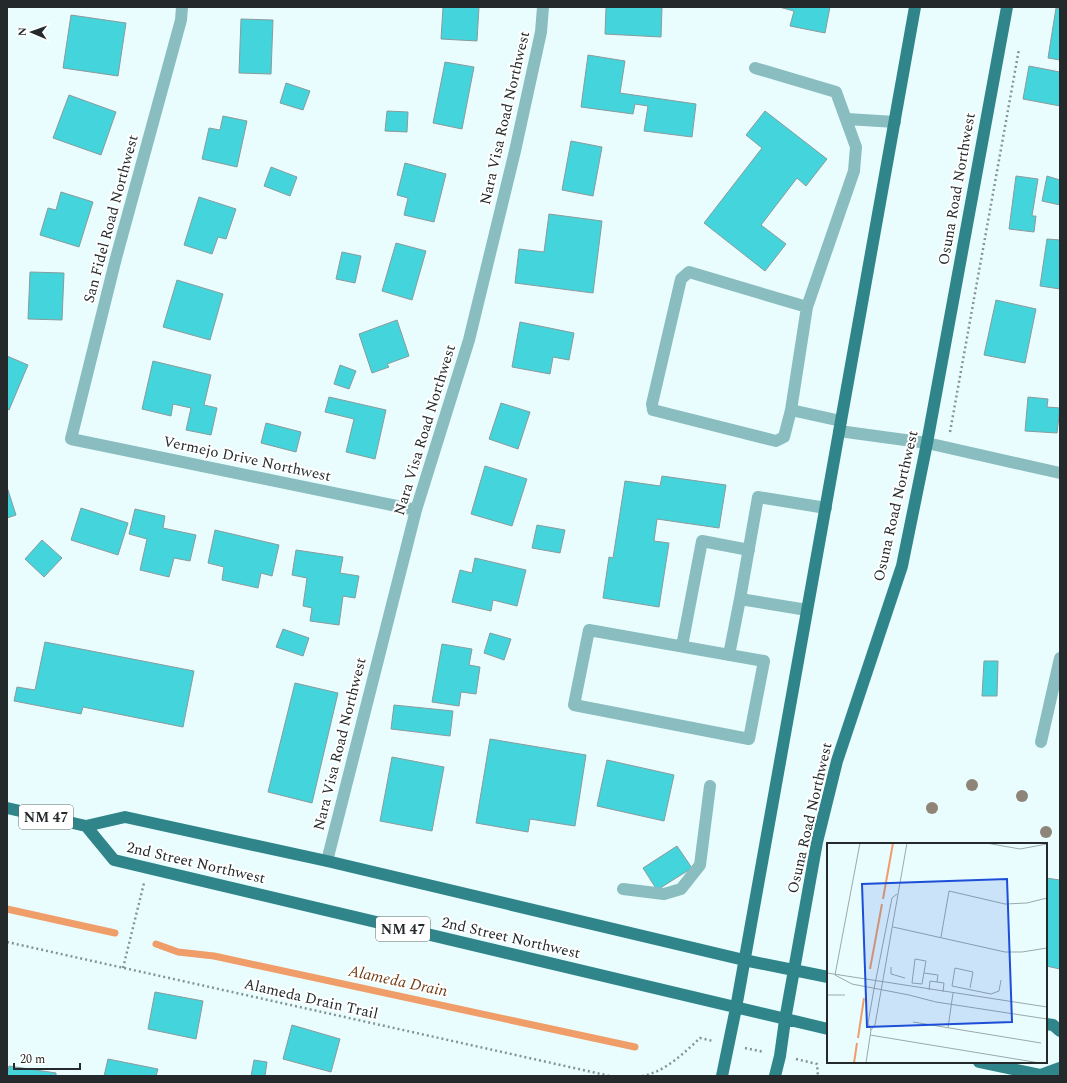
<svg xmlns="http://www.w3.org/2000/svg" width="1067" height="1083" font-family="Spectral,serif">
	<rect width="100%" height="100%" fill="#eafdfe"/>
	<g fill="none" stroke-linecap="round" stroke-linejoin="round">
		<path stroke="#f09e69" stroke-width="7" d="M7,909L115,933
			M156,944L178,952L214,956L635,1047"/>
	</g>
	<path fill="#44d4dc" stroke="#8a9b9c" d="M443,7H479L477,41L441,39Z
		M606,7H662L661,37L605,34Z
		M779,7H830L825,33L790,26L794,11Z
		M1056,8L1060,9V60L1048,58Z
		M71,15L126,23L118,76L63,68Z
		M241,19L273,20L271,74L239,73Z
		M588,55L625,61L620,93L696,104L692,137L644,131L648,106L635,104L633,114L581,107Z
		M445,62L474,67L462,129L433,123Z
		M1029,66L1060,72V106L1023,99Z
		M286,83L310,91L303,110L280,103Z
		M69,95L116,112L101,155L53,138Z
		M387,111L408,112L407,132L385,131Z
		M765,111L827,159L806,186L797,178L761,225L786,244L765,271L704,223L762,148L746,135Z
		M223,116L247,121L237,167L202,159L209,128L220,130Z
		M571,141L602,147L593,196L562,190Z
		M405,163L446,174L434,222L404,215L408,198L397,195Z
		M271,167L297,177L290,196L264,186Z
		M1016,176L1038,179L1032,216H1036L1034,232L1009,229Z
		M1047,176L1060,180V205L1042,201Z
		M61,192L93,202L79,247L40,235L48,208L56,210Z
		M199,197L236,209L226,239L218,237L212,254L184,245Z
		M549,214L602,221L593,293L515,283L519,249L544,252Z
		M1047,239L1060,240V289L1040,286Z
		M396,243L426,251L412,300L382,291Z
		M342,252L361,256L355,283L336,279Z
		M30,272L64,273L62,320L28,319Z
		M177,280L223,294L210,340L163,327Z
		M996,300L1036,309L1025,363L984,355Z
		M397,320L409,356L387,364L389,367L372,373L359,334Z
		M520,322L574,333L569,360L553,357L550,374L512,367Z
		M7,356L28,365L9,410L7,409Z
		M153,361L211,375L204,405L217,408L211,435L186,430L191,408L173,404L171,416L142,409Z
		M340,365L356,371L349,389L334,384Z
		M329,397L386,410L375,459L346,452L354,419L325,412Z
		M1028,397L1048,399L1047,407L1060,408L1057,433L1025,431Z
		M501,403L530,412L518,449L489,439Z
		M266,423L301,432L296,452L261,443Z
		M485,466L527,479L512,526L471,514Z
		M662,476L726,485L719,528L657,519L654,541L669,543L659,607L603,598L609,557L613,558L625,481L660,486Z
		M7,487L16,515L7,518Z
		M81,508L128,523L118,555L71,540Z
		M135,509L165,516L163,528L196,535L190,561L174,558L169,577L140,570L147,539L129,534Z
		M537,525L565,530L560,553L532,548Z
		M215,530L279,545L272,576L261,573L258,588L222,580L224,567L208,563Z
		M42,540L62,558L44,577L25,559Z
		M296,550L343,557L340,573L359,576L355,598L343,596L339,625L310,621L312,608L303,606L307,578L292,575Z
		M475,558L526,570L517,606L493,600L491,611L452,602L460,570L472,573Z
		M283,629L309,638L303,656L276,647Z
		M490,633L511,639L504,660L484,653Z
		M45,642L194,671L183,727L83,707L81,714L14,701L17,687L35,690Z
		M442,644L472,649L469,665L480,667L476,694L461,692L459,706L432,702Z
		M984,661H998L997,696H982Z
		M295,683L338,693L312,803L268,792Z
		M394,705L453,711L450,736L391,729Z
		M490,739L586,755L575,826L530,819L528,832L476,823Z
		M392,757L444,767L432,831L380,821Z
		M607,760L674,775L664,821L597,806Z
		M677,846L692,868L657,890L643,868Z
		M1046,878L1060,880V969L1046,966Z
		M155,992L203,1001L196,1039L148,1029Z
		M292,1025L340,1039L331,1072L283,1059Z
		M108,1059L158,1069L156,1076H104Z
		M254,1060L267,1062L265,1076H251Z
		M9,1066L56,1073V1076H7Z"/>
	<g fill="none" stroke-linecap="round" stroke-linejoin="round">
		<path stroke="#869394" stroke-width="2.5" stroke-dasharray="2 3" stroke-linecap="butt" d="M950,432L1019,49
			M7,942L610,1076
			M123,968L144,883
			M745,1048L764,1052
			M796,1059L817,1064L818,1076
			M642,1076C665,1072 684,1053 700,1038L713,1041"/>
		<path stroke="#89bdbf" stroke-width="12" d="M182,7L181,20L116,258L71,439L416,510
			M755,68L836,92L856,147L854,171L807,307L791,410L784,437L776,441L653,410L652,404L681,279L689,272L807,307
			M847,119L895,122
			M791,410L841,421
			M839,431L927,443L1060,473
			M807,610L740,599L758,497L826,508
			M589,630L764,661L749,739L574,705Z
			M682,646L702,541L749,550
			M729,655L740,599
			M1041,742L1060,658
			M327,861L416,510L469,340L515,151L541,32L543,7
			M623,889L664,894L681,889L700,865L710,786"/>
		<path stroke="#2f858a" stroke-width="12" d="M7,808L86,826L125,817L327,861L744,960L828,977
			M86,826L114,860L828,1029
			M1046,1024L1053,1025L1060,1031
			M979,1062L1041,1075L1060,1068
			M722,1076L736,1008L915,7
			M775,1076L780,1056L785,1020L817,842L837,761L902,566L927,443L1007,7"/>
	</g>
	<g fill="#8e8578">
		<circle cx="972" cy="785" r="6"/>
		<circle cx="1022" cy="796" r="6"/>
		<circle cx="932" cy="808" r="6"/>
		<circle cx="1046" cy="832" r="6"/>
	</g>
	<g text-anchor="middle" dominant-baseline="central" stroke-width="4" stroke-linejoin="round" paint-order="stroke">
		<g fill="#fff" stroke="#666a6b" stroke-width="1">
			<rect x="19" y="805" width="54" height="24" rx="3"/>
			<rect x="376" y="917" width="54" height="24" rx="3"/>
		</g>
		<g font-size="14" font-weight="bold" fill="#242a2b">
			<text x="46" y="817">NM 47</text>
			<text x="403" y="929">NM 47</text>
		</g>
		<g font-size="15" fill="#242a2b" stroke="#fff">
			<text transform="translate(505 118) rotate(-77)">Nara Visa Road Northwest</text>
			<text transform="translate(957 189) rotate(-80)">Osuna Road Northwest</text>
			<text transform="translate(111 219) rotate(-75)">San Fidel Road Northwest</text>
			<text transform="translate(425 430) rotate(-73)">Nara Visa Road Northwest</text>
			<text transform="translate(247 459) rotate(12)">Vermejo Drive Northwest</text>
			<text transform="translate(896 506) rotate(-77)">Osuna Road Northwest</text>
			<text transform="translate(340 744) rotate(-76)">Nara Visa Road Northwest</text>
			<text transform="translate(810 818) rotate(-77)">Osuna Road Northwest</text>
			<text transform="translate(196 863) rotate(13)">2nd Street Northwest</text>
			<text transform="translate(511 938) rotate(13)">2nd Street Northwest</text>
			<text transform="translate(311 999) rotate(13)">Alameda Drain Trail</text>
		</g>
		<g font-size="16" font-style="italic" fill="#723e17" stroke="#fff">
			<text transform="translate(398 981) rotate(12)">Alameda Drain</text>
		</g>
	</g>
	<g transform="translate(827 843)">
		<rect width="220" height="220" fill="#eafdfe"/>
		<path fill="none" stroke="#f09e69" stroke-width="2" d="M56,56L66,0M43,126L55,61M31,195L37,155M27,220L30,200"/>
		<path fill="none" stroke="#9ba9aa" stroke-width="1" d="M159,0L193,6L220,1M66,84L178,109H195L220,105M114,94L122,48L178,61L200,60L220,55M88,116L99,118L95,141L85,140ZM64,124V131L78,135M0,130L220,164M97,130L111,132L110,139M8,132L33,0M8,132L25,141L82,152L109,159L220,176M143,145L146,129L128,125L125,143L164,151L172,148L174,137M102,147L103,138L117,140L116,149M0,152H18M86,179L214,200M121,185L126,150M44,187L48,182L80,0M43,192L213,220M39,220L44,187L41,180L47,146L65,55L70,51"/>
		<path fill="#1d4ed8" fill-opacity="0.15" stroke="#1d4ed8" stroke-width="2" d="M180,36L185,179L40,184L35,41Z"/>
		<rect width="220" height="220" fill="none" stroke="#242a2b" stroke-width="2"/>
	</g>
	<rect width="1067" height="1083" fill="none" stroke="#242a2b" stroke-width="16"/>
	<g transform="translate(32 32) rotate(272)" stroke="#ffffff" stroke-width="3" paint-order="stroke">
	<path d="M0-3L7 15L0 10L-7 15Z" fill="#242a2b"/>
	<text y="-6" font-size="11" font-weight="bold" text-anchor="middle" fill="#242a2b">N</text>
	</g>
	<path d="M14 1063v6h66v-6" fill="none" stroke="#242a2b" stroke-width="2"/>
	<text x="20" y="1063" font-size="12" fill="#242a2b" stroke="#ffffff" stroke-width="3" paint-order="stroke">20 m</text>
</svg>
